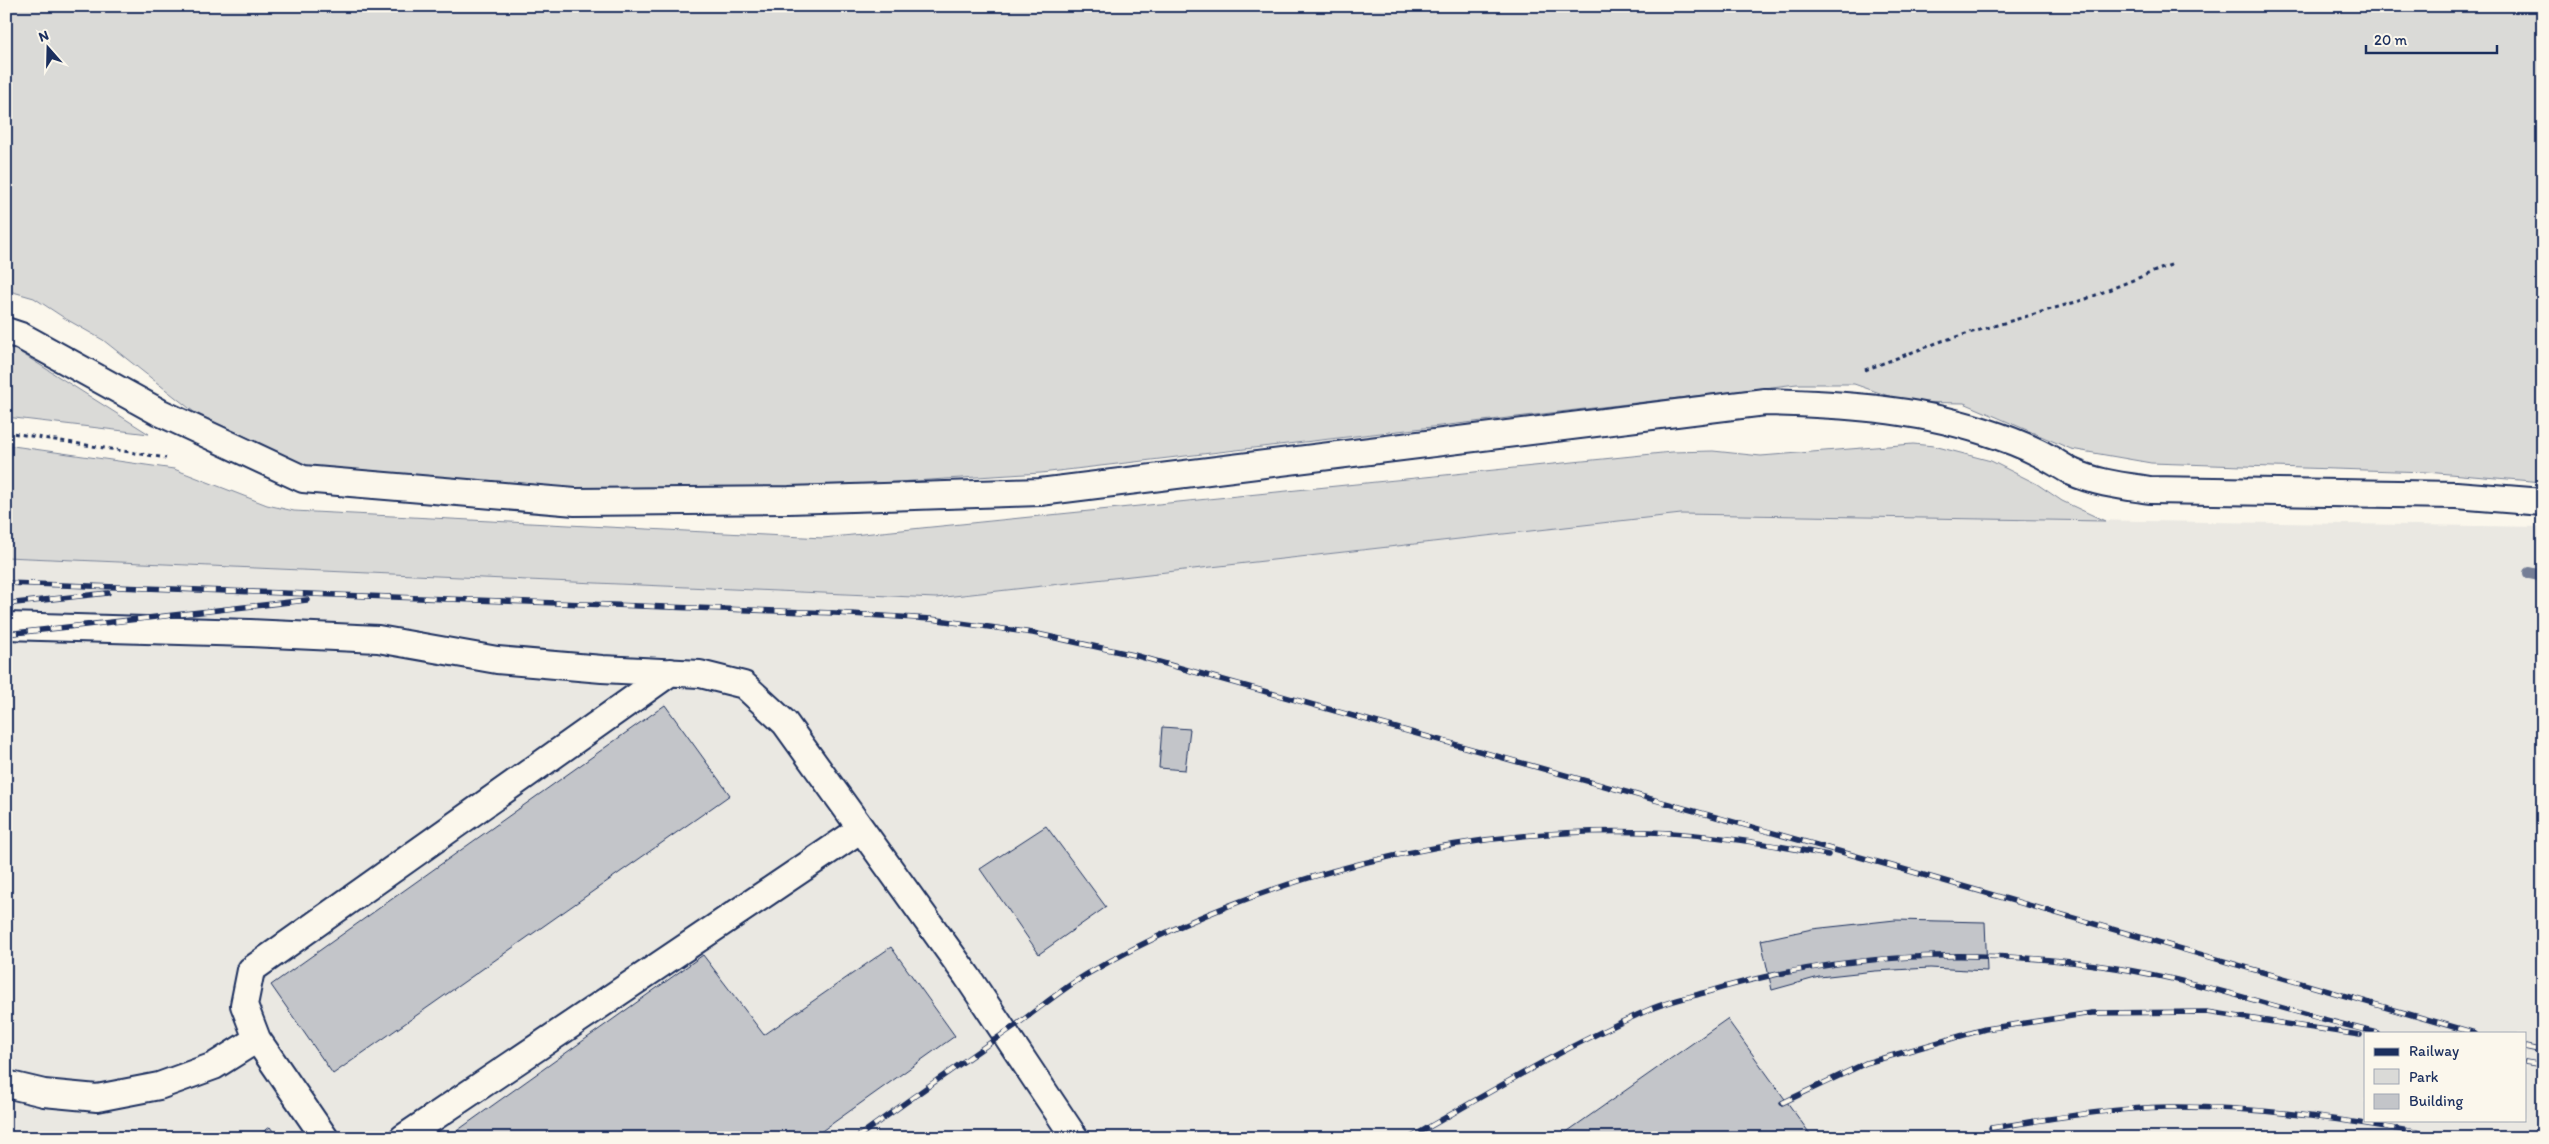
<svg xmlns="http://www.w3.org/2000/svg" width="2549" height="1144" font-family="Itim,sans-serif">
	<rect width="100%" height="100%" fill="#fbf7ec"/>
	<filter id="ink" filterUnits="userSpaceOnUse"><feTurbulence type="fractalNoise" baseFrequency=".02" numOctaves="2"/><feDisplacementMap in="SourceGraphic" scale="10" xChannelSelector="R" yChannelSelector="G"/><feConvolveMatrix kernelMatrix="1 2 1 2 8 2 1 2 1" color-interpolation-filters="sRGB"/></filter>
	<g filter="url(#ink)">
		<path fill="#eae8e2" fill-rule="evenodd" d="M1681,514L2543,527V1138H6V557L936,598ZM2365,1033H2525V1120H2365Z"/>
		<path fill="#dadad7" stroke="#7a849a" d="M6,6H2543V482L2426,472L2151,463L2071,449L1964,403L1906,402L1854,384H1797L1041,473L802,488L570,491L313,469L194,412L103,340L66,319L34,298L6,290Z
			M6,347L18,351L149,434L6,417Z
			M1913,444L1934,446L1991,461L2037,484L2062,501L2105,521L1681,514L936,598L6,557V445L174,469L267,505L294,511L823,538L1672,452L1713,451L1761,456Z"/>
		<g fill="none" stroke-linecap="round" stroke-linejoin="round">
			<path stroke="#747e96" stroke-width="12" d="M2529,573L2543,576"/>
		</g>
		<path fill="#c3c5c9" stroke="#1b2f5e" d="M665,705L730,795L333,1074L271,985Z
			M1162,727L1190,729L1185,770L1159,768Z
			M1046,826L1106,907L1039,954L980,869Z
			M1895,920L1985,922L1987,971L1930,968L1875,971L1819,977L1772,990L1761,940L1812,929Z
			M891,947L955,1036L812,1138H447L703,955L764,1035Z
			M1727,1019L1813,1138H1558Z
			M270,1127L278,1138H255Z"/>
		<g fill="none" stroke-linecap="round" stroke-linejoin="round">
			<defs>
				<path id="service" d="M6,331L21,336L159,412L303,479L575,502L789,500L1040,492L1765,402C1838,404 1912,408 1983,431C2002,437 2021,444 2039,453C2051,459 2061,466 2072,472C2096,483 2124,486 2150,490L2456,495L2543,502
					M6,626L250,633L378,639L497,660L602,669L700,674L744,685L785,723L967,976L1075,1138
					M6,1084L44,1093L97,1098L159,1086L214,1066L257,1039
					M325,1138L257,1039L244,1005L251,970L671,672
					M403,1138L861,829"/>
			</defs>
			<use href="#service" stroke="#1b2f5e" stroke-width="30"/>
			<path stroke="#1b2f5e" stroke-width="3" stroke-dasharray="4 4" stroke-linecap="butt" d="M1865,370L1942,341L2086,299L2173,264
				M6,432L166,458"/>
			<use href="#service" stroke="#fbf7ec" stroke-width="26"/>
			<defs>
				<path id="rail" d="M6,583L835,613L931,619L1033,633L1134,655L1892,866L2475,1033
					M6,604L108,593
					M6,634L307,600
					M2525,1047L2543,1051
					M2525,1062L2543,1065
					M1782,1103L1866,1063L1985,1029L2092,1013L2207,1012L2360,1035
					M1991,1128C2050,1119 2109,1108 2169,1107C2264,1106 2358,1122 2452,1138
					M856,1138C909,1100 962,1062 1016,1025C1040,1008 1063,988 1089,973C1257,876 1455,826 1650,832C1709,834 1769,844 1828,855
					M1410,1138C1490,1092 1569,1044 1653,1008C1670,1001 1689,997 1707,992C1839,952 1980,947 2116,968C2205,982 2291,1013 2378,1033"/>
			</defs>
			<use href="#rail" stroke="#1b2f5e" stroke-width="5.5"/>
			<use href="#rail" stroke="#fbf7ec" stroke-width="4" stroke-dasharray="11" stroke-linecap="butt"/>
		</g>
	</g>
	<rect width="2549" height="1144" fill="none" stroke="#fbf7ec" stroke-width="25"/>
	<rect x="12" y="12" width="2524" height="1119" fill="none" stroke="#1b2f5e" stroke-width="2" filter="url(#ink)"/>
	<rect x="2364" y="1032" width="162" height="90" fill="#fbf7ec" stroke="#a1a7b3"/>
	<rect x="2374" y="1048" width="25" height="8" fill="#1b2f5e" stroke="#a1a7b3"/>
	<text x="2409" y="1056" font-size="15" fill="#1b2f5e">Railway</text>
	<rect x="2374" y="1069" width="25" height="15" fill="#dadad7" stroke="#a1a7b3"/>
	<text x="2409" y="1082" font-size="15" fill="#1b2f5e">Park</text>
	<rect x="2374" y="1094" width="25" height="15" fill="#c3c5c9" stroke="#a1a7b3"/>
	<text x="2409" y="1106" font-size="15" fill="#1b2f5e">Building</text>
	<g transform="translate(48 48) rotate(340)" stroke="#fbf7ec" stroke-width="4" paint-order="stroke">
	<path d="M0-4L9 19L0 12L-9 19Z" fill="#1b2f5e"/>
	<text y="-8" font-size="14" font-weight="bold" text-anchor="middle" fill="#1b2f5e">N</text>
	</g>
	<path d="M2366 45v8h131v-8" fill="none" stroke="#1b2f5e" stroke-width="2.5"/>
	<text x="2374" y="45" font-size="15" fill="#1b2f5e" stroke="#fbf7ec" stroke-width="4" paint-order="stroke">20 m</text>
</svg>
